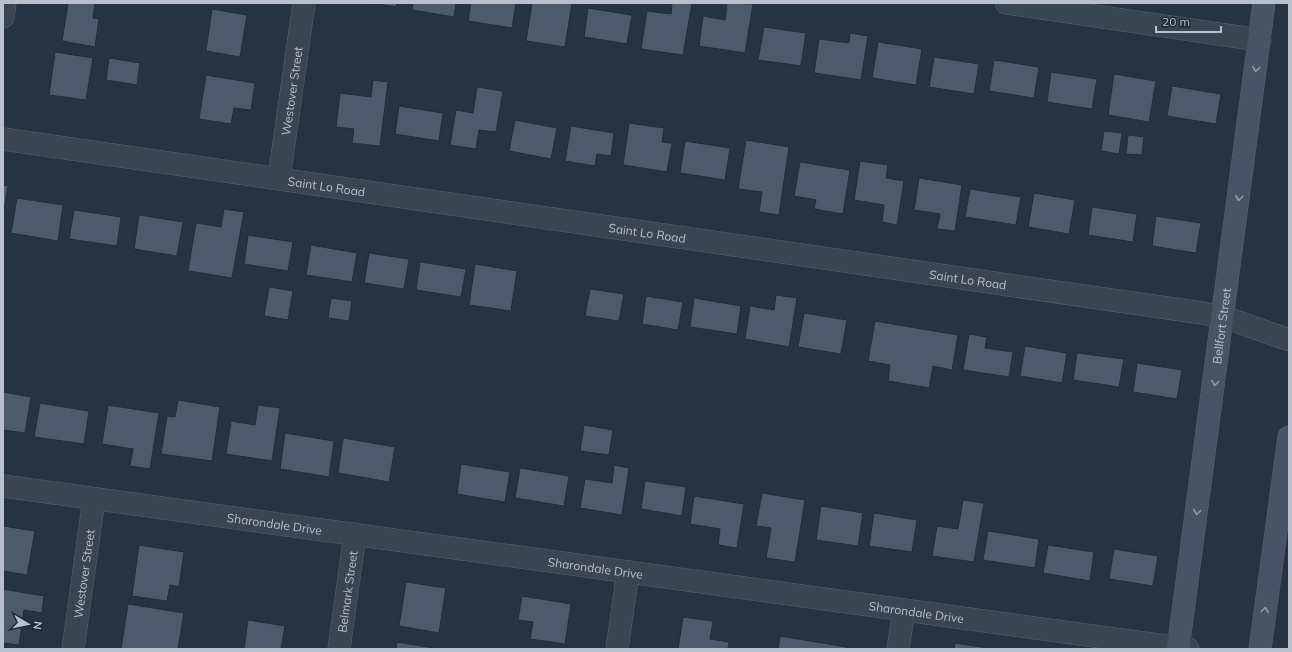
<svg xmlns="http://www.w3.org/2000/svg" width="1292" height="652" font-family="Mulish,sans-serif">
	<rect width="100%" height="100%" fill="#253343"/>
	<path fill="#4c5a6c" stroke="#212c3a" d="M68,3H95L93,18L99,19L95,47L62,41Z
		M372,3H397L396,7Z
		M413,3H456L454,17L412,10Z
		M471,3H516L512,28L468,21Z
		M532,3H572L565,47L526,41Z
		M672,3H692L683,55L641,49L647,11L671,14Z
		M727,3L753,4L745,53L699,46L703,16L725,20Z
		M588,8L632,15L627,44L584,37Z
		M212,9L247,15L240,57L206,51Z
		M764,27L806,33L801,66L758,60Z
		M850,33L868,36L861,80L814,73L819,39L849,43Z
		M878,42L922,49L916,85L872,78Z
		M55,52L93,58L86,100L49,95Z
		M934,57L979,64L974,94L929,87Z
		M109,58L140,63L137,85L106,80Z
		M994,60L1039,67L1034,98L989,91Z
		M1051,72L1097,79L1092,109L1047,102Z
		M1114,74L1156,81L1149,122L1108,115Z
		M206,75L255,83L251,110L234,108L231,124L199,119Z
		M373,80L388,82L380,146L352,143L354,129L336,127L340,93L371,97Z
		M1172,86L1221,94L1216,124L1167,116Z
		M477,87L503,91L496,132L479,130L476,149L450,145L456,110L473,113Z
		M399,106L443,113L439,141L395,134Z
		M515,120L557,128L551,159L509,151Z
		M629,123L664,128L662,142L672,143L667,172L623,165Z
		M571,126L614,133L611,156L597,154L595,166L565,161Z
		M1104,131L1122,133L1119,154L1101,151Z
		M1128,135L1144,137L1142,155L1126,154Z
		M746,140L789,147L779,215L759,212L762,192L738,189Z
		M685,141L730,148L725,180L680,173Z
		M860,161L888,165L886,178L904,181L897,225L882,222L884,205L854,200Z
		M800,162L850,170L843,214L814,209L816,200L794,196Z
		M919,178L962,185L955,231L937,229L940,214L914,210Z
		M3,185L8,186L3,217Z
		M970,189L1021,197L1016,225L965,217Z
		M1034,193L1075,200L1069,234L1028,227Z
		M17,198L63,205L58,241L11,233Z
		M1092,207L1137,214L1133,242L1088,235Z
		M224,209L244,212L232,278L188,271L196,223L221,227Z
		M74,210L121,217L117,246L69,239Z
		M139,215L183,222L177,256L134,249Z
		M1156,216L1201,223L1196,253L1152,246Z
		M248,235L293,242L288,271L244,264Z
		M311,245L357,253L352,282L306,275Z
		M369,253L409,259L404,289L364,283Z
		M420,262L466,269L461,297L416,290Z
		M475,264L517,271L511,311L469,305Z
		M269,287L293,291L288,320L264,316Z
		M590,289L624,294L619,321L585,316Z
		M776,295L797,298L789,347L745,339L750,306L774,310Z
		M646,296L683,302L678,330L642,324Z
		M331,298L352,301L349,321L328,318Z
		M694,298L741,306L737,334L690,327Z
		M804,313L847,320L841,354L798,347Z
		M875,321L958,335L952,370L933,366L929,388L888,381L890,365L868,361Z
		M969,334L987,337L985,348L1013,352L1009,377L963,370Z
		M1025,346L1067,353L1062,383L1020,376Z
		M1077,353L1124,359L1119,387L1073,380Z
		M1137,363L1182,370L1177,399L1133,392Z
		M3,392L31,397L25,433L3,430Z
		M178,400L220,407L212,461L161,454L167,416L175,417Z
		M40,403L89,411L84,444L34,437Z
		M108,405L159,413L150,469L130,466L133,449L102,444Z
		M258,405L280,408L272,461L226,454L231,421L255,425Z
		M584,425L613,430L609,455L580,451Z
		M285,433L334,441L329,477L280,469Z
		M343,438L395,447L389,482L338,473Z
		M461,464L510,472L505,502L457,494Z
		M614,465L629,468L622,515L580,508L585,479L612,483Z
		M520,468L569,476L564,506L515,498Z
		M645,481L686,487L682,516L641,509Z
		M762,493L805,500L795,562L766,558L771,528L756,526Z
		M694,496L744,504L737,548L718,545L720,529L690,524Z
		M963,500L984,503L974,562L932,556L937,526L958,529Z
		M821,506L863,513L858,546L816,540Z
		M874,513L917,520L912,552L869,546Z
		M3,526L35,531L27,575L3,571Z
		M988,531L1039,539L1035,568L983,560Z
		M139,545L184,552L179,587L170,585L167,601L132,596Z
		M1048,545L1094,552L1090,581L1043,573Z
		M1114,549L1158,556L1153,586L1109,579Z
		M406,582L446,588L439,633L399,626Z
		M3,589L44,596L42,613L24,610L19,645L3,643Z
		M522,596L571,604L565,644L530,639L533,622L518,620Z
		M128,604L184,613L178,649H121Z
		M683,617L713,621L710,639L729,642L728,649H678Z
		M248,620L285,626L281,649H244Z
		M780,636L847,647L846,649H778Z
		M397,642L439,649H396Z
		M955,643L988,648V649H954Z"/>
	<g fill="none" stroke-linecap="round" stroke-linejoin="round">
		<defs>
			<g id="street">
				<path d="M1006,3L1260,40"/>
				<path d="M3,17L5,3"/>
				<path id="s1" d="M3,139L1202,313L1224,317L1289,340"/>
				<path id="s2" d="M279,178L304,3"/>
				<path id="s3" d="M3,486L1188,649"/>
				<path id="s4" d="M73,649L94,499"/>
				<path id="s5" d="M339,649L355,534"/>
				<path d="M617,649L628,572"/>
				<path d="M898,649L904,610"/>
			</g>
			<g id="secondary">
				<path id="s6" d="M1178,649L1264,3"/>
				<path d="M1260,649L1289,437"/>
			</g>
		</defs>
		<use href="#street" stroke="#586370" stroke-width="23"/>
		<use href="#secondary" stroke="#586370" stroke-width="23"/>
		<use href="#street" stroke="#3a4552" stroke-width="22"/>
		<use href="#secondary" stroke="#485466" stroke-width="22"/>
	</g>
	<defs><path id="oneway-chevron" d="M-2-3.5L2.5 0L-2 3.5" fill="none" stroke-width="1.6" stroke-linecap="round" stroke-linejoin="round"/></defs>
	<g stroke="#909aa8">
		<use href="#oneway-chevron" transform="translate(1256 69) rotate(97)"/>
		<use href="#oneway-chevron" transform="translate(1239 198) rotate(97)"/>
		<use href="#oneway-chevron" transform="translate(1215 383) rotate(98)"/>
		<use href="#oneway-chevron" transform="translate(1197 512) rotate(98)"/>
		<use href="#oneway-chevron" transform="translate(1265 610) rotate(-82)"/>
	</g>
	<g text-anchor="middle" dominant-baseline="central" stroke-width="3" stroke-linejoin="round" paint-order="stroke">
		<g font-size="12" fill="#b7c0cc" stroke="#1e2a38">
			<text stroke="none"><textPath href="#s2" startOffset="88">Westover Street</textPath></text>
			<text stroke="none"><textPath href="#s1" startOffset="327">Saint Lo Road</textPath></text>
			<text stroke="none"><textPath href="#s1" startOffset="651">Saint Lo Road</textPath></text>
			<text stroke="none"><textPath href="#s1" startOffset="975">Saint Lo Road</textPath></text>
			<text stroke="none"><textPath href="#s6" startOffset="326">Bellfort Street</textPath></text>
			<text stroke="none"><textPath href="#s3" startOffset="274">Sharondale Drive</textPath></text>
			<text stroke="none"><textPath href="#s3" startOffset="598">Sharondale Drive</textPath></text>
			<text stroke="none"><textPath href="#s4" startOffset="76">Westover Street</textPath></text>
			<text stroke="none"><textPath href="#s5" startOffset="58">Belmark Street</textPath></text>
			<text stroke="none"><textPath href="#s3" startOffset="922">Sharondale Drive</textPath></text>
		</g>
	</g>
	<rect width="1292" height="652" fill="none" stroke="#b7c0cc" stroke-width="8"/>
	<g transform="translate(28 624) rotate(99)" stroke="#1e2a38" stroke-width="3" paint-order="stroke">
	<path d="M0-3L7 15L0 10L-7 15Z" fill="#b7c0cc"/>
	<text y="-6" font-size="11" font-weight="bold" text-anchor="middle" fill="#b7c0cc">N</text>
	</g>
	<path d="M1156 26v6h65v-6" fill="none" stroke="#b7c0cc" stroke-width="2"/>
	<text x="1162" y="26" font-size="12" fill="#b7c0cc" stroke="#1e2a38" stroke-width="3" paint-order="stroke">20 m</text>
</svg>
